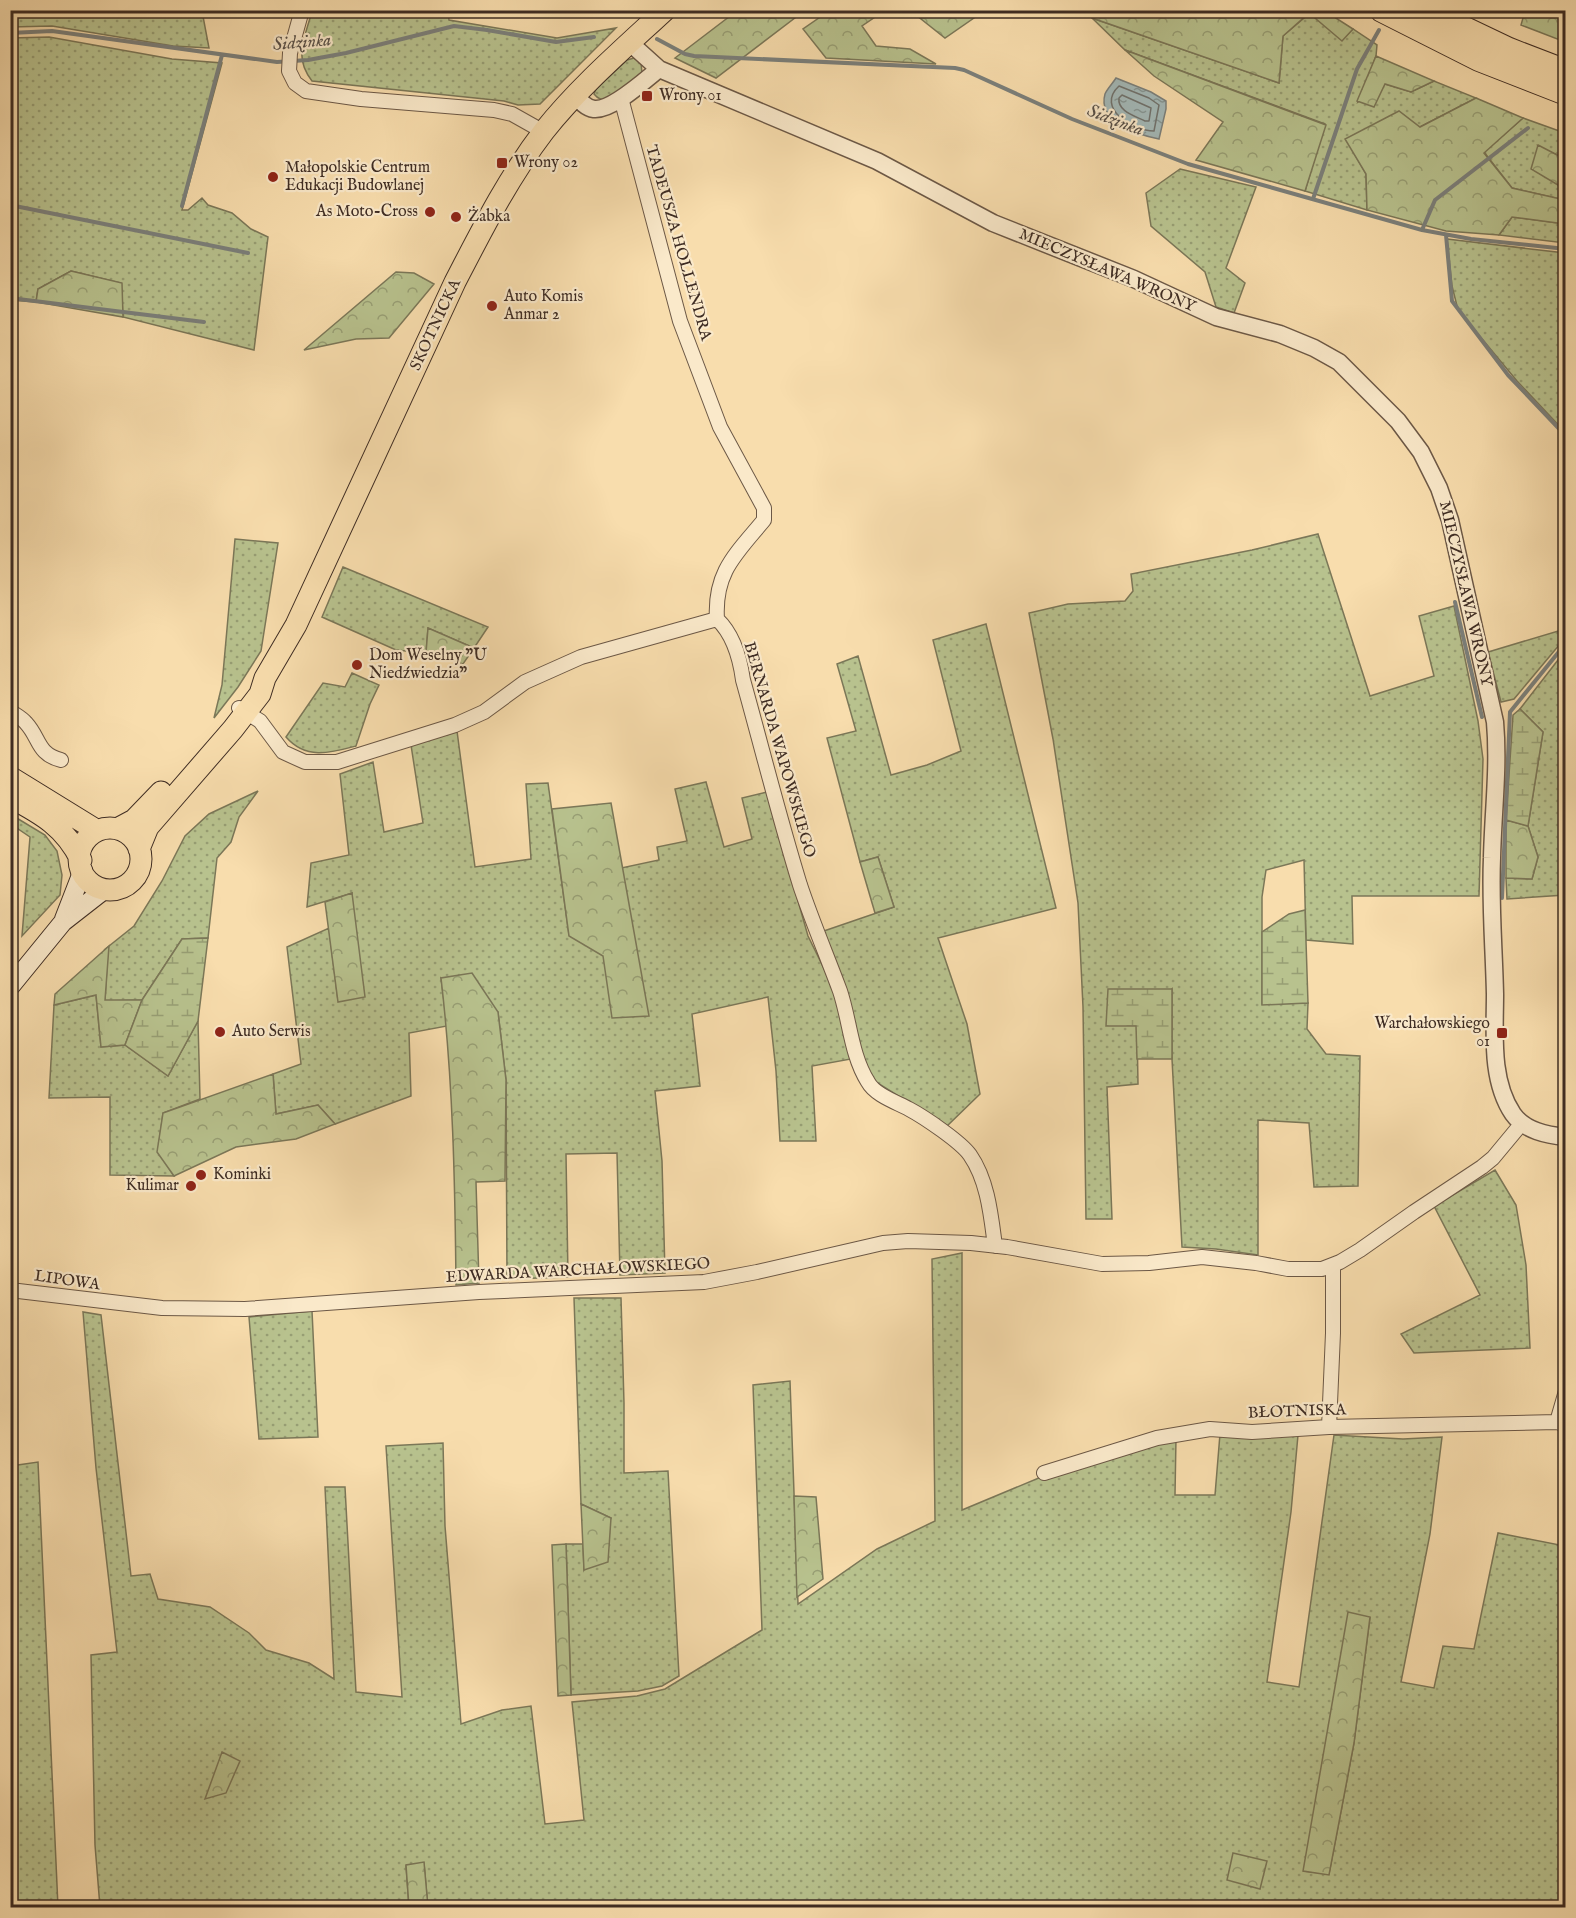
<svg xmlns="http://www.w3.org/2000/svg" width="1576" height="1918" font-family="'IM FELL English',serif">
	<defs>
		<pattern id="green-dots" width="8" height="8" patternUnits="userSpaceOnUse" patternTransform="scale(1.5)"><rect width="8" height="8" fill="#b8c28e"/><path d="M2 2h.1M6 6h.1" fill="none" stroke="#979e74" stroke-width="1.8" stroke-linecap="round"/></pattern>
		<pattern id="forest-crowns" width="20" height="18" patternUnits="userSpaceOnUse" patternTransform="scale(1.5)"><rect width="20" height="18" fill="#b8c28e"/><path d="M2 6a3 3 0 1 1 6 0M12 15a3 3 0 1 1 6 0" fill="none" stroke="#979e74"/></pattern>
		<pattern id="wetland-marsh" width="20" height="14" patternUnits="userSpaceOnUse" patternTransform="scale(1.5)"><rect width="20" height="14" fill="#b8c28e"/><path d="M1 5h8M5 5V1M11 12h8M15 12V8" fill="none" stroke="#979e74"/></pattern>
		<pattern id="water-ripples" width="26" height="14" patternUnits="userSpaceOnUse" patternTransform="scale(1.5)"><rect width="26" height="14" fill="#a3b8b7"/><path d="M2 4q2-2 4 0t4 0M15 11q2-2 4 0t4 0" fill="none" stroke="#869694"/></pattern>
	</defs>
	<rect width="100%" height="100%" fill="#f8ddad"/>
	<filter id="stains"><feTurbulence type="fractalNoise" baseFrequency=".00333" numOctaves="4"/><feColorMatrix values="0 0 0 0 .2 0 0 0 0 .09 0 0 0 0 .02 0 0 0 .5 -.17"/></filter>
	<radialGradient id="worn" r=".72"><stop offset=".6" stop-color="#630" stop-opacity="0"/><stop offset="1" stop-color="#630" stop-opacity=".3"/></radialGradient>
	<path fill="url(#green-dots)" stroke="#7b7758" stroke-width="1.5" fill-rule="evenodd" d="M10,11H202L209,48L173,46L52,26L11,27Z
		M312,11H448L449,20L557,38L616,28L540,104L518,105L504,101L312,81C293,57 305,38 312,11Z
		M1310,13L1342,40L1353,29L1377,45L1376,56L1358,102L1385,84L1411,92L1434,81L1476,98L1420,127L1346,139L1366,174L1367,210L1305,191L1325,124L1125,50L1092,18L1279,83L1283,36Z
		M49,37L172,59L222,63L182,210H188L202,198L208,205L232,213L251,229L268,237L254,350L123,317L121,283L71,271L38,289L36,302L11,300V38Z
		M634,58L641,62L642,74L608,99C601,100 598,99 594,94L596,89L627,60Z
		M1523,118L1565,133V159L1538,146L1563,188L1565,180V200L1512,188L1484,152Z
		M1180,169L1256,187L1226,268L1245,283L1234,313L1216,307L1205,272L1151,226L1146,193Z
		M1512,217L1565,224V243L1499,235Z
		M1447,239L1565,253V432L1517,381L1458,310L1452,286Z
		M1318,534L1370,696L1434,676L1419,616L1454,606L1478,721L1483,759L1479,896H1352L1353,944L1306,940L1304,860L1266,870L1262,897V1004L1308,1003L1307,1029L1326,1054L1360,1056L1358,1186L1314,1187L1309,1123L1258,1120V1255L1216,1249L1182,1247L1172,1059V989L1137,1026L1138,1084L1107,1087L1112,1219H1086L1083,1007L1078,903L1053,739L1029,613L1068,604L1125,601L1133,591L1131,574L1252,550Z
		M235,539L278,543L261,651L238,687L214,718L222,685Z
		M343,567L488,627L474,648L428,628L426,653L396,650L322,617Z
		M986,624L1056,908L938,938L967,1024L980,1094L947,1126L871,1079L818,933L894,907L878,857L860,862L827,738L856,731L837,664L858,656L891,775L927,765L961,751L933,640Z
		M1565,629V638L1514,699L1501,702L1488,652Z
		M1565,651V895L1507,899L1506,878L1532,879L1538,857L1528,826L1543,732L1520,709Z
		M352,673L379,685L370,704L356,746C330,753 306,760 286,737L323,683L345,687Z
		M457,731L475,867L531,859L526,784L548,783L569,935L637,952L621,868L659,860L657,847L687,841L675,789L706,782L724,847L752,839L742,798L767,792L808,936L836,993L851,1059L812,1066L816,1141H780L776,1071L768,997L692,1014L700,1086L655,1091L662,1161L665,1273L620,1275L617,1153L566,1154L568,1277L507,1279L506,1080L498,1012L441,978L447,1026L409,1033L411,1096L335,1124L318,1105L276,1114L273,1074L301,1064L287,947L329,928L338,1001L352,893L307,907L311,863L349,855L340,774L373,762L384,832L423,823L411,745Z
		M258,791L239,817L231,842L217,858L208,938L182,939L142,1000L105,1001L108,947L104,950L134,926L162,881L185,836L209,814Z
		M10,814L45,835L57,851L62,875L60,895L22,936L30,837L11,824Z
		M96,995L101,1047L125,1045L168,1076L198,1021L200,1099L163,1113L158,1151L174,1176L110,1175V1097L49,1098L54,1005Z
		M1495,1170L1516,1205L1526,1265L1530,1348L1414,1353L1401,1334L1480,1295L1434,1206Z
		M962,1253V1510L1046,1475L1176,1438L1175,1495H1215L1220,1434L1298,1435L1291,1512L1267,1682L1299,1687L1334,1435L1403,1439L1442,1437L1430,1534L1401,1682L1434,1688L1443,1646L1474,1649L1498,1533L1565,1546L1566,1587L1564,1599L1566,1600L1565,1907L428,1908L424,1863L406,1866L409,1907H100L95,1845L91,1655L117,1652L96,1468L83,1312L101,1315L131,1576L150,1574L158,1599L210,1607L249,1633L266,1650L309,1663L334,1679L325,1487H345L356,1692L402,1697L386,1446L443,1443L445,1526L461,1724L502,1710L531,1706L545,1824L584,1820L572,1702L637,1696L665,1689L762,1630L753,1385L790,1381L798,1604L877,1549L935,1521L932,1259ZM1370,1617L1354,1743L1329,1874L1304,1871Z
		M574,1298H621L624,1403V1473L668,1471L679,1676L662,1686L638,1691L571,1695L566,1544H583L584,1570L611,1518L581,1504Z
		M312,1311L318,1437L259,1439L249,1317Z
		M38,1462L58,1907H11V1466Z"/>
	<path fill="url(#forest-crowns)" stroke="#7b7758" stroke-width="1.5" d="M738,10L804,11L716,78L675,58Z
		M829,11H884L862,26L876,46L910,49L936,64L826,58L803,29Z
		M911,11H984L945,38Z
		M1086,11H1325L1353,29L1342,41L1309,13L1283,36L1279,83L1092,18Z
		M1525,11H1565V42L1521,25Z
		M1125,50L1326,125L1305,191L1196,160L1223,122L1154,76Z
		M1376,56L1434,81L1411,92L1385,84L1374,107L1357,101Z
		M1476,98L1523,118L1484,153L1512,188L1565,200V224L1512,217L1499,235L1446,231L1367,210L1366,174L1345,139L1399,111L1420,127Z
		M1538,145L1565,159V180L1563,188L1531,169Z
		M71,271L122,283L123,317L36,302L38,289Z
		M396,272L414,273L434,284L389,338L356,339L304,350Z
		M428,628L474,648L463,664L426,653Z
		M611,803L649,1016L612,1018L603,956L569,936L552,809Z
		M1506,820L1528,826L1538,857L1532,879L1506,878Z
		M878,857L894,907L875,913L860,862Z
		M352,893L365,997L338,1002L325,902Z
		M109,946L105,1000H142L125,1045L101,1047L96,995L54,1005L55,994Z
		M472,973L498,1012L506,1080L505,1181L476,1182L479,1283L456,1285C455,1182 453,1080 441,978Z
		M273,1074L276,1114L318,1105L335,1124L296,1139L236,1147L174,1176L157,1152L163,1113Z
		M794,1496L816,1497L823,1579L797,1597Z
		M581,1504L611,1518L608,1562L584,1570Z
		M566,1544L571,1695L558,1696L552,1545Z
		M1348,1612L1370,1617L1354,1743L1329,1875L1303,1871Z
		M222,1752L240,1761L226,1793L205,1799Z
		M1233,1853L1267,1861L1260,1889L1227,1880Z
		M424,1862L428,1907H409L406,1865Z"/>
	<path fill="url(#wetland-marsh)" stroke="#7b7758" stroke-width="1.5" d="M1520,709L1543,732L1528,826L1506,820L1513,715Z
		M1305,910L1308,1003L1262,1005V932L1289,914Z
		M208,938L198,1021L168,1076L125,1045L142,1000L182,939Z
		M1108,989H1172V1059H1137L1136,1026H1106Z"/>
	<path fill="url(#water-ripples)" stroke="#7b807c" stroke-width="1.5" d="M1116,78L1151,92L1166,101V109L1159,139C1139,135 1097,122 1105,94C1107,89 1113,83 1116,78Z"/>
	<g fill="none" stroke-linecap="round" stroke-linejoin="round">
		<path stroke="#70726d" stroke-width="1.5" d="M1119,86L1149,98L1159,105L1154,131C1133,131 1095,108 1119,86Z
			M1122,95L1151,108L1149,121H1145C1135,116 1117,111 1119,98Z"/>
		<path stroke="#7b807c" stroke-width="4" d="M10,33L52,31L277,62L308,60L346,53L454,26L487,30L556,42L594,37
			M657,39L685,54L694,56L955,68L964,70L1072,119L1188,164L1422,230L1471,239L1566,249
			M1313,199L1357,69L1379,30
			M10,205L248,253
			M182,206L222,55
			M1422,230L1435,200L1528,128
			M1446,235L1452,301L1508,375L1566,436
			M10,298L204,322
			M1455,602L1482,717
			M1502,898L1510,712L1566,643"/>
		<defs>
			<path id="minor" d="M302,10L290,53L289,71L295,83L306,91L361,99L494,110L512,114L544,132
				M621,98L680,321L720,427L764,508V520C736,554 714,572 717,619
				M239,708L260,721L283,752L305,762H337L455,725L484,712L525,682L581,657L717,619C733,634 740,658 743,680C762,748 779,817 800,885C812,921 827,956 840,991C850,1021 851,1055 868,1082C875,1095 896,1102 909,1109C924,1117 961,1142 970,1155C988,1181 991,1216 995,1246
				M10,711C16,715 22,718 26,723C40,738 37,754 61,760
				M10,1290L162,1308L245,1309L479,1292L704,1282L757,1272L883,1243L908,1241L971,1243L1007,1247L1102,1264L1149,1263L1202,1257L1256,1263L1288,1269H1322L1340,1262L1360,1250L1414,1212L1482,1167L1493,1158L1522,1123
				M1557,1422L1566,1391
				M1329,1427L1333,1333V1265
				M1044,1473L1157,1438L1210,1429L1252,1432L1329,1427L1557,1422L1566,1425"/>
			<path id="tertiary" d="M629,42L659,69L877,161L993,223L1134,279L1216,317L1280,334L1314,348L1339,362L1398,421L1421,452L1439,488L1450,520L1495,722C1499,767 1493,812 1492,858C1490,903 1494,949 1495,994C1495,1033 1490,1080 1513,1114C1525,1131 1547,1135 1566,1137
				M575,95C580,101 586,108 594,109C612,111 645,80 659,69"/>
			<path id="secondary" d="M64,919L83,870
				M10,987L63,922L104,890"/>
			<path id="primary" d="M10,777L96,830
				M10,797C42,814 65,827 81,860
				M119,828L134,820L161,792
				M79 859a31 31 0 1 1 62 0a31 31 0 1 1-62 0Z
				M139,849L148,827L233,729L260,694L265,678L296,625L455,282C482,230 508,178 544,131C579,87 623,49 665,10"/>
			<path id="motorway" d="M1382,10L1479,59L1566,93
				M1425,10L1509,50L1566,72"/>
		</defs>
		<use href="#minor" stroke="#6c5846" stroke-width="16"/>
		<use href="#tertiary" stroke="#6c5846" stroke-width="19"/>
		<use href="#secondary" stroke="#3e2c23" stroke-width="20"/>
		<use href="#primary" stroke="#3e2c23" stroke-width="23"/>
		<use href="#motorway" stroke="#3e2c23" stroke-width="26"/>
		<use href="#minor" stroke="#fae9ca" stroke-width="14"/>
		<use href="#tertiary" stroke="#fae9ca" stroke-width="16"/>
		<use href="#secondary" stroke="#fae9ca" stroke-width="18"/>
		<use href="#primary" stroke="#f8ddad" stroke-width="21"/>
		<use href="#motorway" stroke="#f8ddad" stroke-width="24"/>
	</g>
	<g fill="#8f2418" stroke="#fae9ca" stroke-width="2">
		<rect x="641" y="90" width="12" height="12" rx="3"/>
		<rect x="496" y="157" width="12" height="12" rx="3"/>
		<circle cx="273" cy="177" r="6"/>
		<circle cx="430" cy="212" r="6"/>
		<circle cx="456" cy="217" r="6"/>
		<circle cx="492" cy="306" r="6"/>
		<circle cx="357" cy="665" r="6"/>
		<circle cx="220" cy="1032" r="6"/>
		<rect x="1496" y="1027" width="12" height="12" rx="3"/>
		<circle cx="201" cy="1175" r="6"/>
		<circle cx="191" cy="1186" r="6"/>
	</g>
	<g text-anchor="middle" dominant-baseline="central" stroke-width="4.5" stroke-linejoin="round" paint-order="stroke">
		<g font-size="16" fill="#3e2c23" stroke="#fae9ca" text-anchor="start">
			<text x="659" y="96">Wrony 01</text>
			<text x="514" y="163">Wrony 02</text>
			<text x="285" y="168">Małopolskie Centrum<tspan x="285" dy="18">Edukacji Budowlanej</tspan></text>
			<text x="418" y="212" text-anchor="end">As Moto-Cross</text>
			<text x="468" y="217">Żabka</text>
			<text x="504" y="297">Auto Komis<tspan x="504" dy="18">Anmar 2</tspan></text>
			<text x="369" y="656">Dom Weselny "U<tspan x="369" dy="18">Niedźwiedzia"</tspan></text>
			<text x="1490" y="1024" text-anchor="end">Warchałowskiego<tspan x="1490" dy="18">01</tspan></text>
			<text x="232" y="1032">Auto Serwis</text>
			<text x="213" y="1175">Kominki</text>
			<text x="179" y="1186" text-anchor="end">Kulimar</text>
		</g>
		<g font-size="16" fill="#3e2c23" stroke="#fae9ca">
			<text transform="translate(678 243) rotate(74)">TADEUSZA HOLLENDRA</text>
			<text transform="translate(1107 271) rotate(23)">MIECZYSŁAWA WRONY</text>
			<text transform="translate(436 325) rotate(-65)">SKOTNICKA</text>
			<text transform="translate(1465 594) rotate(77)">MIECZYSŁAWA WRONY</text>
			<text transform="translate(779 750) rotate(74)">BERNARDA WAPOWSKIEGO</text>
			<text transform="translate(578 1271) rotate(-3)">EDWARDA WARCHAŁOWSKIEGO</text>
			<text transform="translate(67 1281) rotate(8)">LIPOWA</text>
			<text transform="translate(1297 1412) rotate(-2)">BŁOTNISKA</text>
		</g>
		<g font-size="18" font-style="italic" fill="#574f48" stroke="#fae9ca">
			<text transform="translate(302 43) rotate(-5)">Sidzinka</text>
			<text transform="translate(1115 121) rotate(21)">Sidzinka</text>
		</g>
	</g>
	<rect width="1576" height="1918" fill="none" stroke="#f8ddad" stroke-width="36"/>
	<rect x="12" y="12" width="1552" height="1894" fill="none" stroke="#3e2c23" stroke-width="3"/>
	<rect x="18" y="18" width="1540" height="1882" fill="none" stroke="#3e2c23" stroke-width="1.5"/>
	<rect width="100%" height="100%" filter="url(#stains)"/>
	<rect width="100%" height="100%" fill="url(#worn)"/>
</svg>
